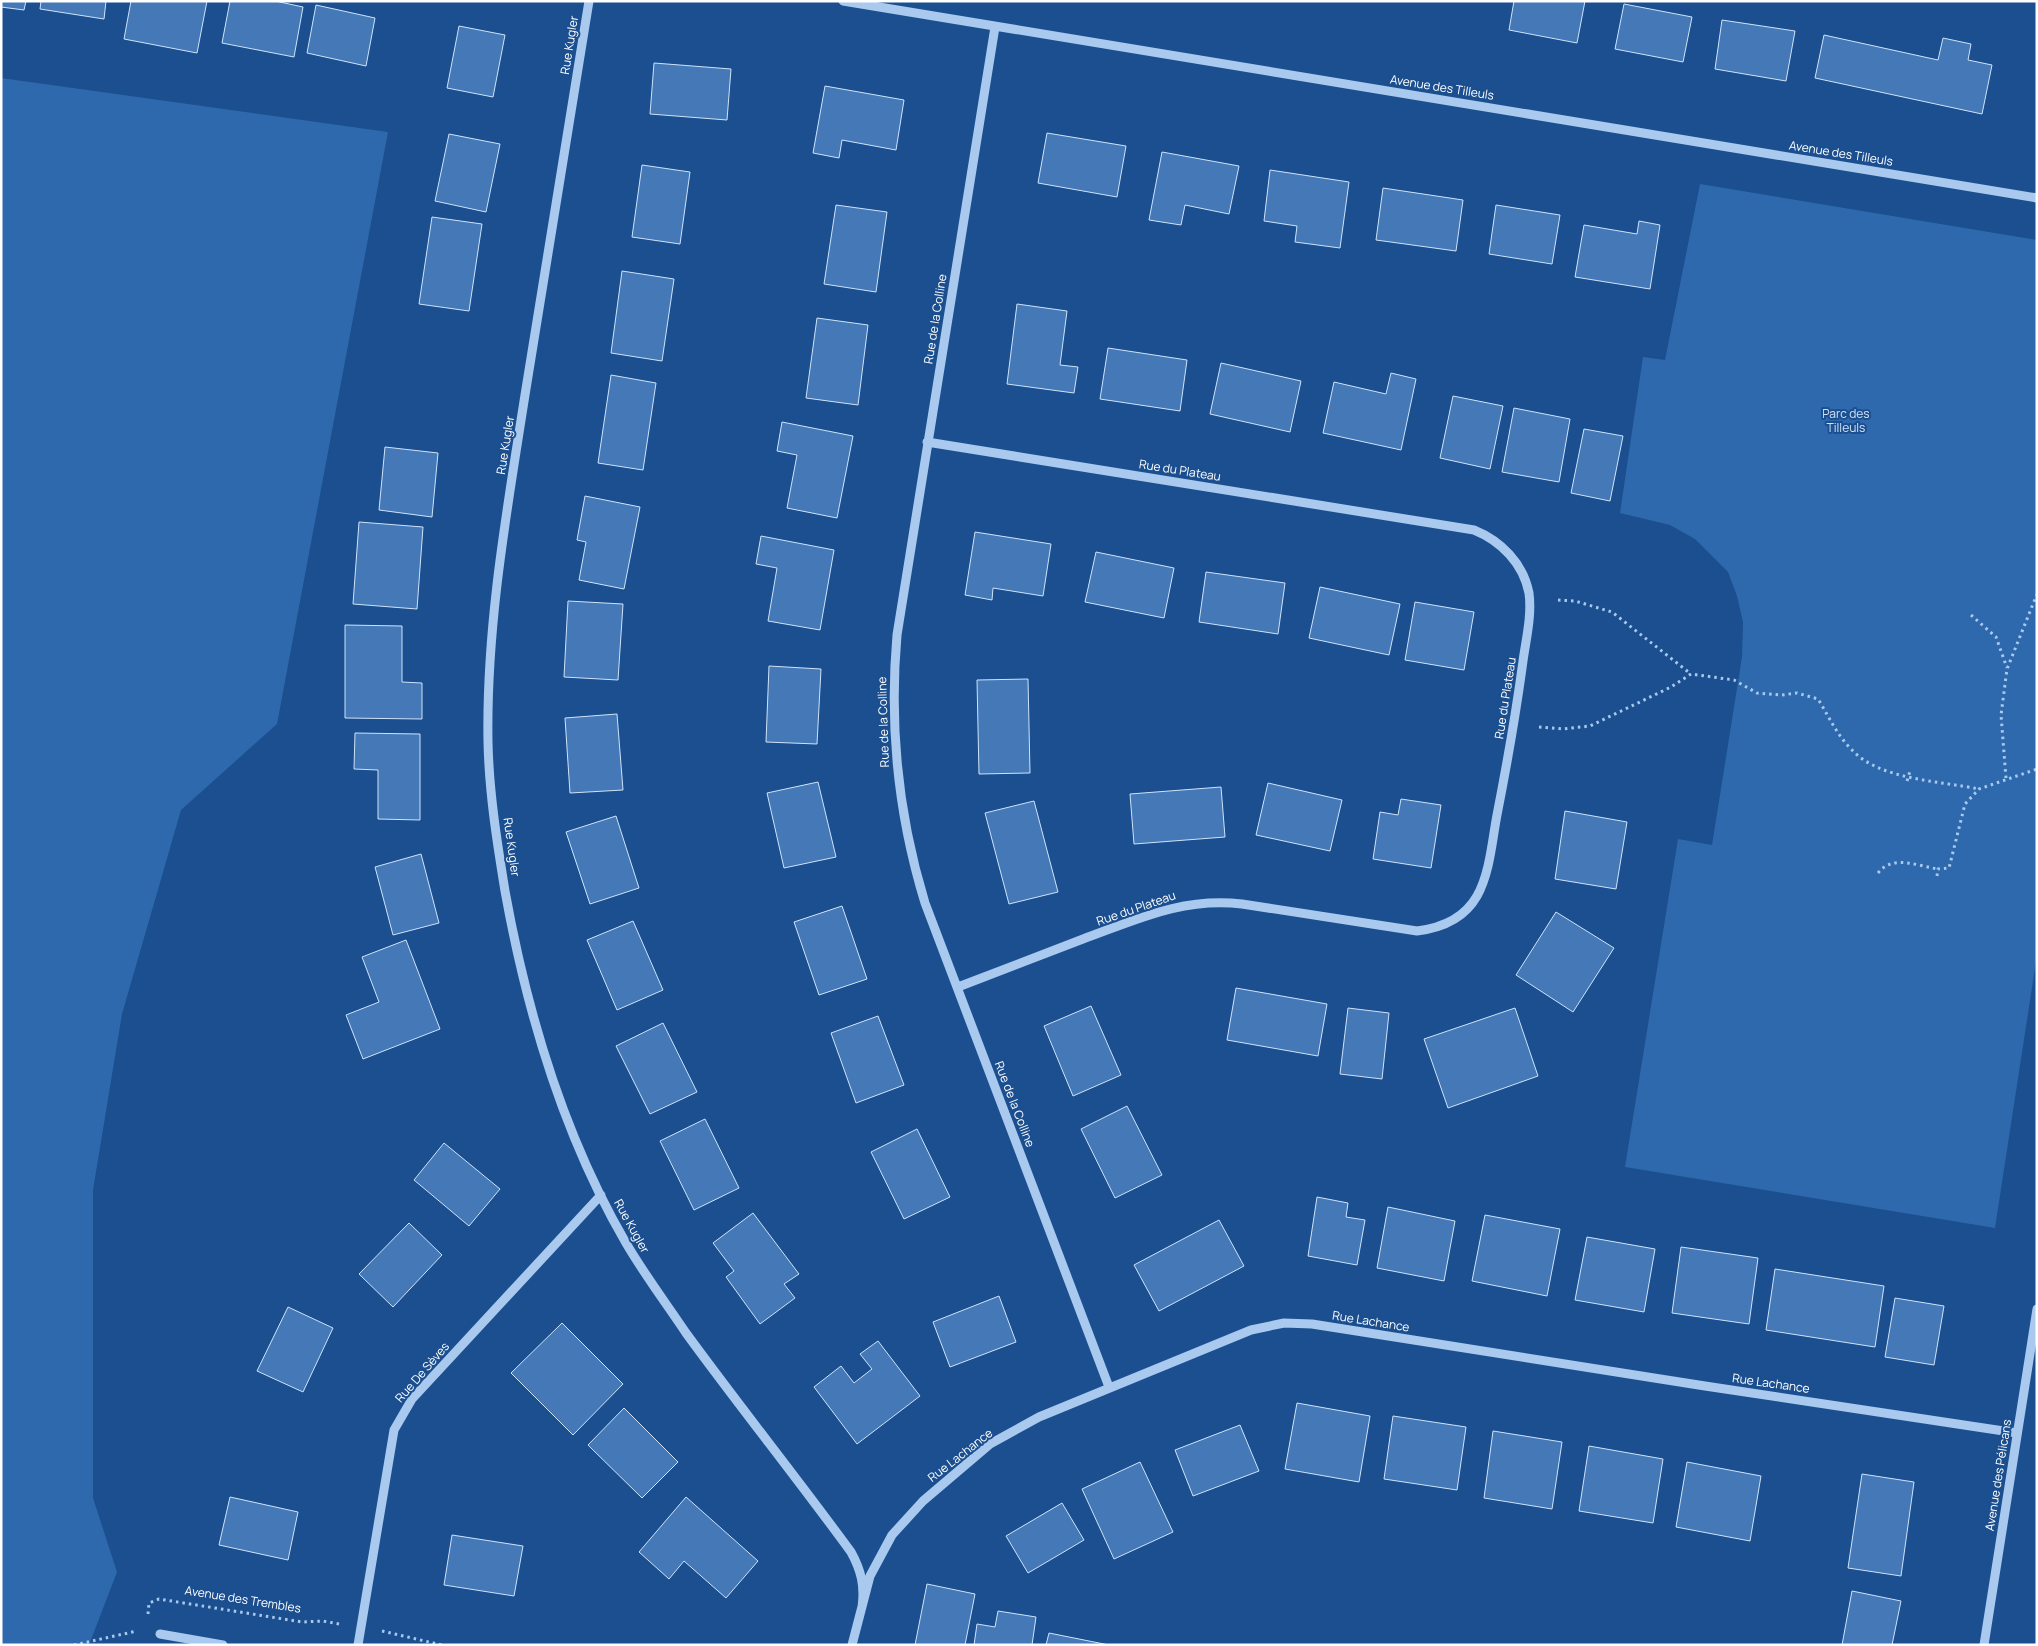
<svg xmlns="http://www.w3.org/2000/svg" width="2038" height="1646" font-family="Manrope,sans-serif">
	<rect width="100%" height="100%" fill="#1b4f8f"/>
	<path fill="#2e69ad" d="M1,78L388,132L277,724L181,810L122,1014L93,1190V1498L117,1572L89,1645H1Z
		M1700,184L2037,240V955L1995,1228L1625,1167L1678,839L1712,845L1742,657L1743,622L1737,596L1728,572L1695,539L1670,525L1620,513L1643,357L1665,360Z"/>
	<path fill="#4478b7" stroke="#cfe3fa" d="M1,1H26L24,10L1,7Z
		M41,1H106L104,19L40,9Z
		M131,1H207L197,53L124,39Z
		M230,1H275L303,7L294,57L222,43Z
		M1514,1H1585L1577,43L1509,30Z
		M1624,4L1692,17L1683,62L1615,49Z
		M316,5L375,18L366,66L307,53Z
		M1722,20L1795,31L1786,81L1715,69Z
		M459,26L505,35L493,97L447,88Z
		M1824,35L1938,60L1943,38L1971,44L1968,60L1992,65L1982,114L1815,78Z
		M654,63L731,69L727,120L650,114Z
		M825,86L904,100L896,150L842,140L839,158L813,153Z
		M1047,133L1126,146L1117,197L1038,183Z
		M449,134L500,144L486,212L435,201Z
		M1162,152L1239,166L1229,214L1185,205L1181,225L1149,220Z
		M642,165L690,172L680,244L632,237Z
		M1270,170L1349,182L1340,248L1295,242L1297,226L1264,221Z
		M1383,188L1463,200L1456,251L1376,240Z
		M836,205L887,212L876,292L824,284Z
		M1496,205L1560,215L1552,264L1489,254Z
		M432,217L482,224L469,311L419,304Z
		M1639,221L1660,225L1650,289L1575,277L1584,225L1637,234Z
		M622,271L674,279L662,361L611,353Z
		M1017,304L1067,311L1060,365L1078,367L1074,393L1007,384Z
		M817,318L868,325L858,405L806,398Z
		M1108,348L1187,360L1180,411L1100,399Z
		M1221,363L1301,381L1290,432L1210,414Z
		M1391,373L1416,379L1401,450L1323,433L1334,382L1386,394Z
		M611,375L656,383L643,470L598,463Z
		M1453,396L1503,406L1490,469L1440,458Z
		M1514,408L1570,419L1559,482L1502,472Z
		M782,422L853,436L837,518L787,508L797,455L777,451Z
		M1584,429L1623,436L1610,501L1571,493Z
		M385,447L438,453L432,517L379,510Z
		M585,496L640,507L624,589L579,580L586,542L577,540Z
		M359,522L423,527L417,609L353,604Z
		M975,532L1051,544L1043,596L993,588L992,600L965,595Z
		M761,536L834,550L820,630L768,621L777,568L756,564Z
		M1096,552L1174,568L1164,618L1085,602Z
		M1206,572L1285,583L1278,634L1199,622Z
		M1320,587L1400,604L1389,655L1309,638Z
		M568,601L623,604L618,680L564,677Z
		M1415,602L1474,612L1464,670L1405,660Z
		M345,625L402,626V682L422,683V719L345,718Z
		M769,666L821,669L817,744L766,742Z
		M1028,679L1030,773L979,774L977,680Z
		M617,714L623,790L570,793L565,718Z
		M355,733L420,734V820L378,819V770L354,769Z
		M818,782L836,857L784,868L767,793Z
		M1268,783L1342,800L1330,851L1256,835Z
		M1221,787L1225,837L1134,844L1130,794Z
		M1401,799L1441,805L1431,868L1373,859L1380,812L1398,815Z
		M1034,801L1058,892L1009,904L985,813Z
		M1565,811L1627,822L1616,889L1555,879Z
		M616,816L639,888L590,904L566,832Z
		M421,854L439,923L393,935L375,867Z
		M842,906L867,979L819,995L794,922Z
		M1556,912L1614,948L1573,1012L1516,975Z
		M633,921L663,990L617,1010L587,940Z
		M406,940L440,1029L363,1059L346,1015L379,1002L362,957Z
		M1236,988L1327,1004L1318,1056L1227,1040Z
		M1091,1006L1121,1075L1073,1096L1044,1026Z
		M1348,1008L1389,1013L1382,1079L1340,1074Z
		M1515,1008L1538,1076L1448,1108L1424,1039Z
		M878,1016L904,1085L856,1103L831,1033Z
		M663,1023L697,1092L650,1114L616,1046Z
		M1127,1106L1162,1175L1115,1198L1081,1129Z
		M705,1119L739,1188L694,1210L660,1141Z
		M917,1129L950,1197L904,1219L871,1152Z
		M444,1143L500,1189L469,1226L414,1180Z
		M1317,1197L1348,1203L1346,1217L1365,1220L1357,1265L1308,1256Z
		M1388,1207L1455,1221L1444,1281L1377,1268Z
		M753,1213L799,1274L784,1284L795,1298L760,1324L726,1277L734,1271L713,1243Z
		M1485,1215L1560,1229L1547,1296L1472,1281Z
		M1219,1220L1244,1266L1159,1311L1134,1265Z
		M409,1223L442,1255L393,1307L359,1274Z
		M1587,1237L1655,1249L1644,1312L1575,1300Z
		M1681,1247L1758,1258L1749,1324L1672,1313Z
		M1775,1269L1884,1286L1875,1347L1766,1330Z
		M999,1296L1016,1342L950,1367L933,1322Z
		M1895,1298L1944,1306L1934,1365L1885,1357Z
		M288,1307L333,1328L303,1392L257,1371Z
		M562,1323L623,1384L573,1435L511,1373Z
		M878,1341L920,1396L857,1444L814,1387L841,1366L854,1383L872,1369L860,1354Z
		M1297,1403L1370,1416L1359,1482L1285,1469Z
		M624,1408L678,1462L642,1498L588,1445Z
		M1393,1416L1466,1427L1457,1490L1384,1479Z
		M1240,1425L1259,1471L1193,1496L1175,1450Z
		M1493,1431L1562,1442L1552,1509L1484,1498Z
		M1589,1446L1663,1459L1653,1523L1579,1511Z
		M1140,1462L1173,1532L1114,1559L1082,1489Z
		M1687,1462L1761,1476L1750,1541L1676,1527Z
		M1862,1474L1914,1482L1901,1576L1848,1568Z
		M230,1497L298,1512L288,1560L219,1545Z
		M686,1497L758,1561L726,1598L684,1561L669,1579L639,1552Z
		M1062,1503L1084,1540L1028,1573L1006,1536Z
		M452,1535L523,1546L514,1596L444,1585Z
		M927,1584L975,1594L965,1645H915Z
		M1852,1591L1901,1601L1892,1645H1842Z
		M998,1611L1036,1617L1032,1645H974L977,1624L995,1627Z
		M1049,1633L1109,1645H1046Z"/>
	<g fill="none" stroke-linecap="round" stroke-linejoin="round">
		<path stroke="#a9c9ee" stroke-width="3" stroke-dasharray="2.5 4" stroke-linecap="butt" d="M1558,600L1575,601L1612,612L1691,674
			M1971,615L1996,637L2007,668
			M1539,727L1563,729L1590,726L1671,687L1691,674L1734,680L1757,693L1782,695L1797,693L1818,699C1829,717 1837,735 1852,750C1880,780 1940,781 1979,789
			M2006,778L2001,715L2007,669L2037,594
			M1907,781L1910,771
			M1878,873C1893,854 1917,866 1938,869
			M1937,876L1938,869L1949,868L1965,804L1979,789L2037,769
			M148,1614L149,1603L159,1599L302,1622L323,1621L339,1624
			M382,1631L442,1645
			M74,1645L137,1631"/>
		<path stroke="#a9c9ee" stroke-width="9" d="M589,1C568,133 546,264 525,395C507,510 486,626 488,742C489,792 497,842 505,891C527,1013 563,1135 626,1243C644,1274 666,1303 686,1333C740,1407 797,1478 851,1552C861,1570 865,1586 862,1607
			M843,1L2037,198
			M995,27L897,635C889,726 898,815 925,903L1109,1387
			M927,442L1474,530C1501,541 1523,563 1529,593C1532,616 1526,639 1523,661C1516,713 1507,764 1497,815C1492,841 1490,873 1477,896C1464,919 1441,928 1417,931L1242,904C1183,897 1138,919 1083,939C1042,955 1000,971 958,987
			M160,1634L223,1645
			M358,1645L394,1430L412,1399L601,1195
			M852,1645L870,1576L892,1535L923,1501L990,1444L1039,1417L1251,1330L1284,1323L1312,1324L1705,1386L2017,1433
			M1984,1645L2037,1309"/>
	</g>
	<g text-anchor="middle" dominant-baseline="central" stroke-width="4" stroke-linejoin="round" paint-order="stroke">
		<g font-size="12" fill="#fff" stroke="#1b4f8f">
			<text transform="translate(569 45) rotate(-81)">Rue Kugler</text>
			<text transform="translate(1442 87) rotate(9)">Avenue des Tilleuls</text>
			<text transform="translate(1841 153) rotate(9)">Avenue des Tilleuls</text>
			<text transform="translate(935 319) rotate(-81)">Rue de la Colline</text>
			<text transform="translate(505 445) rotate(-81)">Rue Kugler</text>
			<text transform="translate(1180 470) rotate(9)">Rue du Plateau</text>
			<text transform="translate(1505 698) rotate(-81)">Rue du Plateau</text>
			<text transform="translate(883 722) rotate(-92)">Rue de la Colline</text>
			<text transform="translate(512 847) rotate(82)">Rue Kugler</text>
			<text transform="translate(1136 908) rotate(-19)">Rue du Plateau</text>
			<text transform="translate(1015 1104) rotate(69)">Rue de la Colline</text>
			<text transform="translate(632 1226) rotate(61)">Rue Kugler</text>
			<text transform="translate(1371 1321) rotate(9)">Rue Lachance</text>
			<text transform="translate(422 1372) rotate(-49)">Rue De Sèves</text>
			<text transform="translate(1771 1383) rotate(8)">Rue Lachance</text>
			<text transform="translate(960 1455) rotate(-38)">Rue Lachance</text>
			<text transform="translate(1998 1475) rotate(-81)">Avenue des Pélicans</text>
			<text transform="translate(243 1599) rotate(9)">Avenue des Trembles</text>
		</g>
		<g font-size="12" fill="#cfe3fa" stroke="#1b4f8f">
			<text x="1846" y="413">Parc des<tspan x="1846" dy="14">Tilleuls</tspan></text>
		</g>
	</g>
	<rect width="2038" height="1646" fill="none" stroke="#ffffff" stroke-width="5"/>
</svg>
